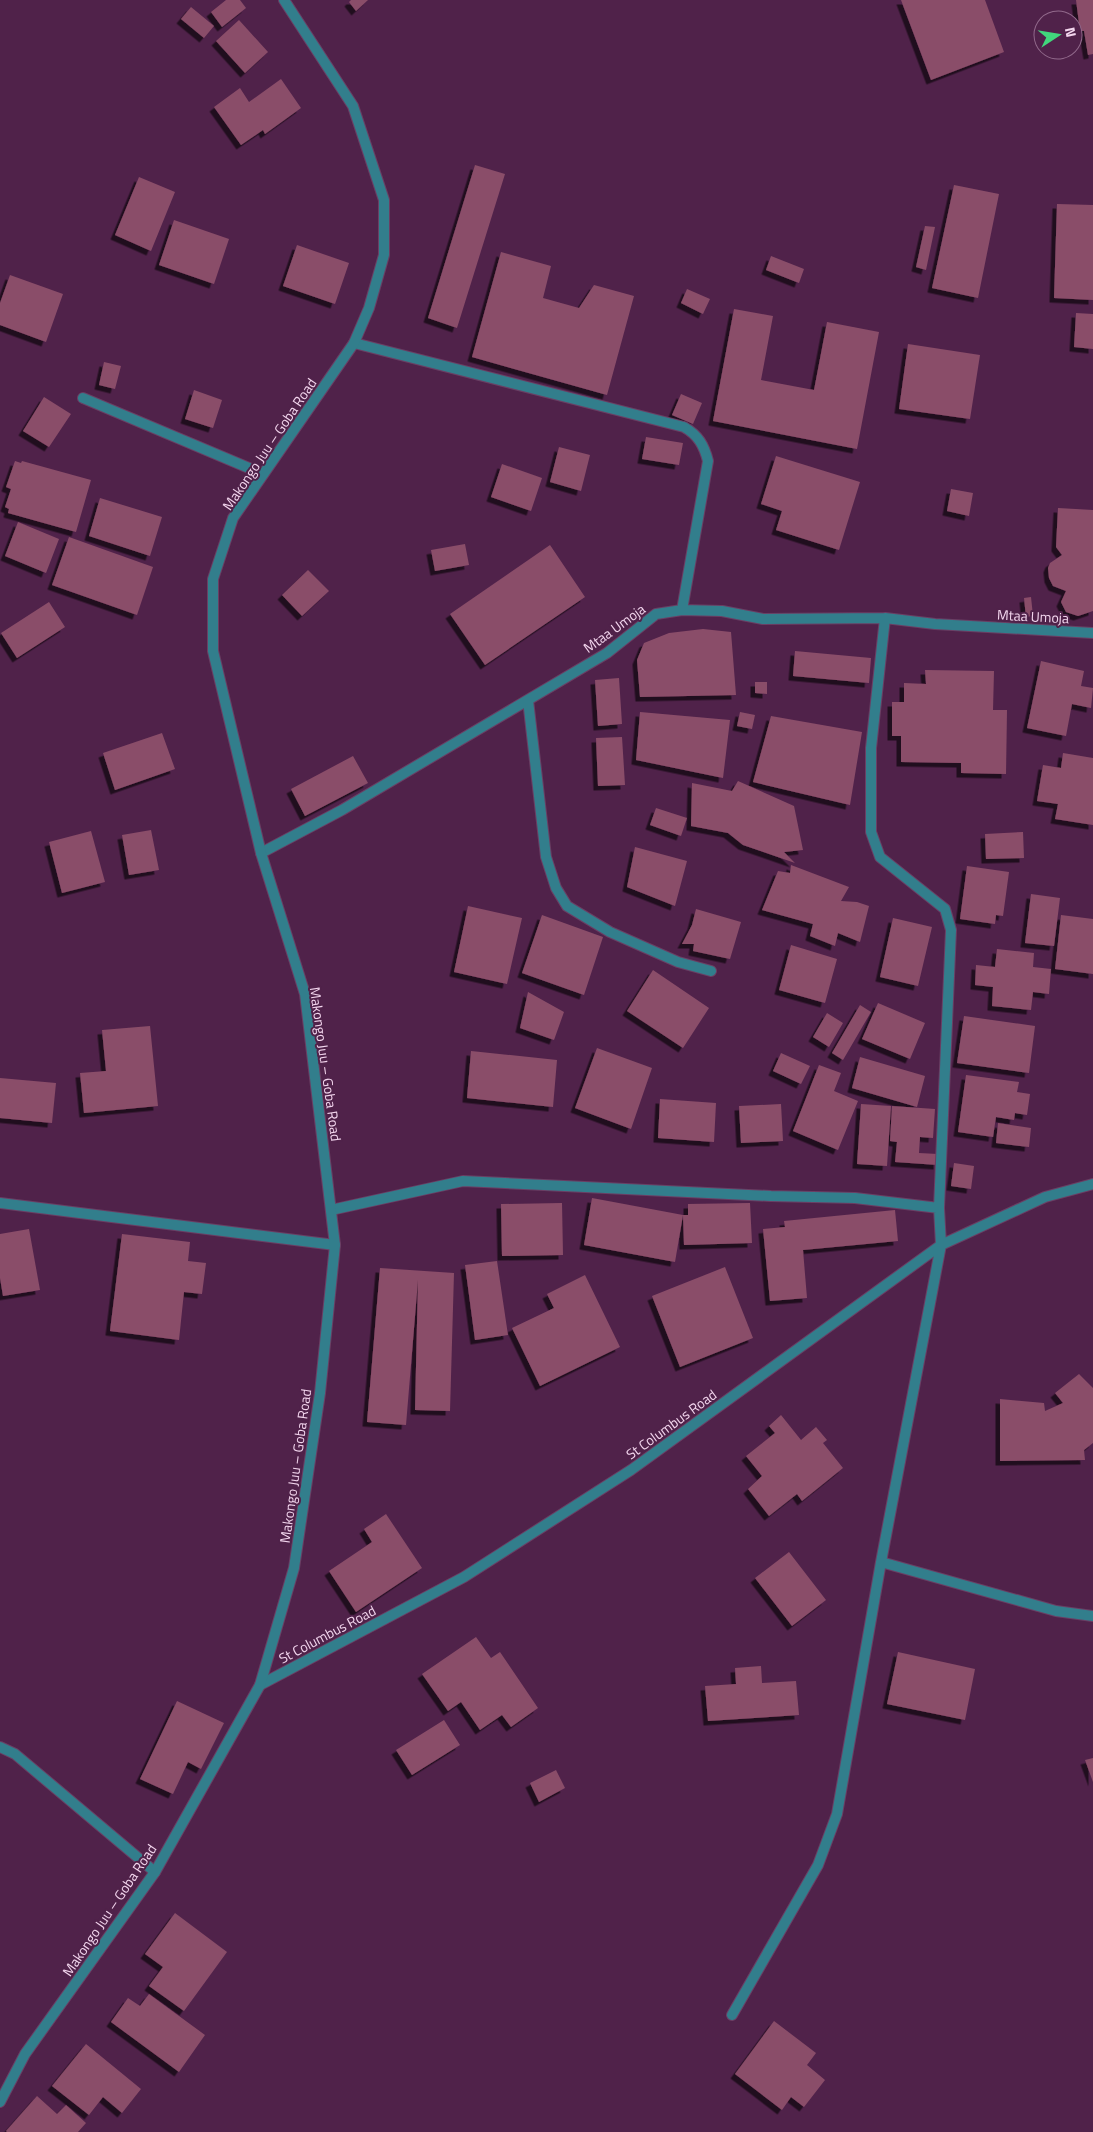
<svg xmlns="http://www.w3.org/2000/svg" width="1093" height="2132" font-family="'Titillium Web',sans-serif">
	<defs>
		<filter id="shadow"><feDropShadow dx="-4.5" dy="4.5" stdDeviation="0" flood-color="#0009"/></filter>
	</defs>
	<rect width="100%" height="100%" fill="#50224a"/>
	<path fill="#8a4d69" filter="url(#shadow)" d="M226,0H240L246,8L222,27L211,12Z
		M351,0H368L356,11L349,2Z
		M901,0H985L1004,52L931,80Z
		M1076,0H1093V54L1088,55L1084,31H1080Z
		M191,7L214,26L204,38L181,19Z
		M239,20L268,52L245,73L216,41Z
		M281,79L301,108L265,134L263,130L241,145L214,107L240,88L249,102Z
		M475,165L505,174L457,328L428,318Z
		M139,177L175,192L151,251L115,235Z
		M954,185L999,194L978,298L932,288Z
		M1057,204L1093,205V300L1054,298Z
		M174,220L229,239L214,284L159,265Z
		M925,226L935,227L926,270L916,267Z
		M297,245L349,263L335,304L283,286Z
		M501,252L551,266L543,298L579,308L594,285L634,296L607,395L472,357Z
		M771,256L804,269L799,283L766,270Z
		M10,275L63,294L46,342L0,325V303Z
		M687,289L710,299L703,314L681,303Z
		M734,309L773,316L761,380L814,390L827,322L879,332L857,449L713,421Z
		M1076,313L1093,314V349L1074,347Z
		M908,344L980,355L970,419L899,409Z
		M104,362L121,366L115,389L99,385Z
		M194,390L222,400L213,428L185,419Z
		M681,394L702,403L693,424L672,415Z
		M44,397L71,414L49,447L23,431Z
		M646,437L683,443L679,465L642,459Z
		M559,447L590,455L581,491L550,482Z
		M776,456L860,482L839,550L776,530L782,511L761,504Z
		M15,461L21,463L22,461L91,480L76,532L8,513L9,509L5,507L11,489L6,487Z
		M502,464L542,478L531,511L491,497Z
		M951,489L973,493L969,516L947,511Z
		M100,498L162,517L150,556L89,536Z
		M1058,508L1093,510V611L1078,616L1066,612L1061,602L1066,591L1053,586L1049,578L1048,568L1050,563L1062,555L1056,547Z
		M18,522L59,539L46,573L5,556Z
		M69,537L153,567L137,615L52,585Z
		M465,544L469,565L435,571L431,550Z
		M550,545L585,597L485,665L450,614Z
		M308,570L329,591L302,616L282,595Z
		M1031,597L1033,616L1026,617L1024,598Z
		M49,602L65,627L17,658L1,633Z
		M703,629L731,632L736,695L640,697L637,660L644,643L669,633Z
		M795,651L871,658L869,683L793,676Z
		M1041,661L1084,671L1081,686L1093,688L1091,708L1072,704L1066,736L1027,728Z
		M925,670L994,671L993,710H1007L1006,774L961,773V763L901,762V736H892V702H904V683L926,684Z
		M619,678L622,724L598,726L595,680Z
		M755,682H767V694L755,693Z
		M640,712L730,720L723,778L636,760Z
		M740,712L755,715L752,729L737,726Z
		M771,716L862,732L850,805L753,782Z
		M162,733L175,769L115,790L103,753Z
		M622,737L625,785L598,786L596,738Z
		M1063,753L1093,758V825L1055,819L1058,804L1037,801L1043,765L1061,768Z
		M353,756L368,783L305,816L291,789Z
		M738,781L794,806L803,850L784,852L795,863L743,845L728,833L691,826L692,783L732,791Z
		M656,808L687,818L681,836L650,825Z
		M151,830L159,870L129,875L122,835Z
		M91,831L105,882L62,893L49,842Z
		M1023,832L1024,858L986,859L985,834Z
		M635,847L687,861L675,906L627,887Z
		M791,865L849,887L841,901L857,902L869,906L860,942L838,933L835,946L810,936L813,924L762,910L778,871L790,873Z
		M967,866L1009,872L1003,916L996,915L995,924L960,919Z
		M1031,894L1060,898L1054,946L1025,943Z
		M468,906L522,918L507,984L454,972Z
		M696,909L741,922L730,959L693,951L694,944H682L692,925Z
		M542,915L603,937L584,995L522,973Z
		M1061,915L1093,919V974L1055,969Z
		M893,918L932,927L918,986L880,977Z
		M791,945L837,959L825,1003L779,990Z
		M997,949L1034,953L1033,967L1051,969L1049,994L1033,992L1031,1010L992,1006L993,987L975,985L976,965L995,967Z
		M653,970L709,1008L683,1048L627,1011Z
		M528,992L564,1012L554,1040L520,1028Z
		M878,1003L925,1023L910,1059L862,1039Z
		M860,1005L871,1012L843,1060L832,1053Z
		M827,1013L843,1023L829,1047L813,1037Z
		M964,1016L1035,1026L1029,1073L957,1063Z
		M150,1026L158,1106L84,1113L80,1073L106,1071L102,1030Z
		M597,1048L652,1068L631,1129L575,1108Z
		M471,1051L557,1060L553,1107L467,1098Z
		M781,1053L810,1066L801,1084L773,1071Z
		M860,1057L925,1076L917,1107L852,1088Z
		M819,1065L841,1073L834,1091L858,1101L838,1150L793,1131Z
		M966,1075L1019,1082L1017,1092L1030,1094L1027,1115L1015,1113L1014,1120L996,1117L993,1137L958,1132Z
		M0,1078L56,1083L52,1123L0,1118Z
		M660,1099L716,1103L714,1142L658,1138Z
		M781,1104L783,1141L741,1143L739,1106Z
		M861,1104L891,1106L887,1166L857,1164Z
		M892,1106L935,1109L933,1138L920,1137L919,1153L938,1154V1165L895,1162L897,1142L890,1141Z
		M998,1123L1031,1128L1029,1147L996,1143Z
		M954,1163L974,1166L971,1189L951,1186Z
		M592,1198L683,1215L675,1262L584,1245Z
		M562,1203L563,1255L502,1256L501,1204Z
		M750,1203L752,1243L684,1245L683,1215H688V1204Z
		M895,1210L898,1241L803,1250L807,1298L770,1301L763,1229L785,1227L784,1221Z
		M29,1229L40,1290L3,1296L0,1278V1234Z
		M122,1234L190,1242L188,1261L206,1263L202,1294L184,1292L179,1340L110,1331Z
		M497,1261L508,1335L475,1340L465,1265Z
		M725,1267L753,1338L680,1367L652,1296Z
		M380,1268L454,1273L450,1411L415,1410L418,1280L406,1425L367,1422Z
		M585,1275L620,1347L540,1386L512,1328L554,1308L547,1294Z
		M1079,1374L1093,1388V1443L1084,1450L1085,1460L1000,1461V1399L1044,1403L1045,1411L1063,1403L1055,1393Z
		M781,1415L801,1440L816,1427L827,1440L823,1443L843,1468L802,1501L797,1494L769,1516L748,1489L762,1476L746,1456L775,1433L769,1426Z
		M386,1514L422,1568L356,1612L329,1571L372,1542L364,1529Z
		M789,1552L826,1600L792,1626L755,1578Z
		M476,1637L491,1658L500,1652L538,1708L511,1727L502,1715L480,1730L461,1702L448,1711L422,1674Z
		M898,1652L975,1669L965,1720L887,1704Z
		M761,1666L762,1683L796,1681L799,1715L708,1721L705,1686L736,1684L735,1668Z
		M177,1701L224,1723L201,1769L188,1762L173,1794L140,1779Z
		M444,1720L460,1745L412,1775L396,1750Z
		M1093,1758V1782L1085,1760Z
		M556,1770L565,1788L539,1802L530,1783Z
		M175,1913L227,1952L184,2011L149,1986L163,1967L145,1954Z
		M149,1994L205,2035L179,2072L111,2022L128,1998L140,2006Z
		M774,2021L816,2053L807,2065L825,2080L804,2107L791,2097L782,2110L735,2074Z
		M86,2044L141,2089L122,2113L103,2097L89,2115L52,2086Z
		M37,2096L57,2114L66,2105L86,2123L78,2132H7L6,2131Z"/>
	<g fill="none" stroke-linecap="round" stroke-linejoin="round">
		<defs>
			<path id="service" d="M83,398L263,474"/>
			<path id="minor" d="M354,343L684,427C698,435 704,445 708,461L682,610
				M528,700L546,857L556,888L567,906L610,932L678,962L711,971
				M261,853L342,810L607,653L656,614L682,610L722,611L763,619L885,618L935,624L1093,633
				M0,1203L335,1245
				M331,1210L463,1181L771,1196L855,1198L939,1208
				M881,1562L1056,1611L1093,1616
				M260,1685L464,1577L631,1470L941,1245L1045,1197L1093,1184
				M0,1747L15,1754L155,1872
				M732,2015L818,1865L837,1814L881,1562L941,1245L939,1208L951,930L945,909L880,857L871,832V748L885,618"/>
			<path id="tertiary" d="M0,2102L25,2054L155,1872L260,1685L294,1568L320,1393L335,1245L305,994L261,853L213,651V579L233,518L354,343L369,308L384,255V200L353,106L284,0"/>
		</defs>
		<use href="#service" stroke="#6a3f64" stroke-width="12"/>
		<use href="#minor" stroke="#6a3f64" stroke-width="12"/>
		<use href="#tertiary" stroke="#6a3f64" stroke-width="12"/>
		<use href="#service" stroke="#327e8c" stroke-width="10"/>
		<use href="#minor" stroke="#327e8c" stroke-width="10"/>
		<use href="#tertiary" stroke="#327e8c" stroke-width="10"/>
	</g>
	<g text-anchor="middle" dominant-baseline="central" stroke-width="4" stroke-linejoin="round" paint-order="stroke">
		<g font-size="14" fill="#f4d7ef" stroke="#50224a">
			<text transform="translate(269 444) rotate(-56)">Makongo Juu – Goba Road</text>
			<text transform="translate(1033 616) rotate(3)">Mtaa Umoja</text>
			<text transform="translate(614 628) rotate(-36)">Mtaa Umoja</text>
			<text transform="translate(326 1064) rotate(82)">Makongo Juu – Goba Road</text>
			<text transform="translate(671 1424) rotate(-36)">St Columbus Road</text>
			<text transform="translate(295 1466) rotate(-82)">Makongo Juu – Goba Road</text>
			<text transform="translate(327 1634) rotate(-28)">St Columbus Road</text>
			<text transform="translate(109 1910) rotate(-56)">Makongo Juu – Goba Road</text>
		</g>
	</g>
	<g transform="translate(1058 35) rotate(78)"><circle r="24" fill="#50224a" stroke="#926a8c"/>
	<path d="M0-4L9 19L0 12L-9 19Z" fill="#41d77c"/>
	<text y="-8" font-size="14" font-weight="bold" text-anchor="middle" fill="#f4d7ef">N</text>
	</g>
</svg>
